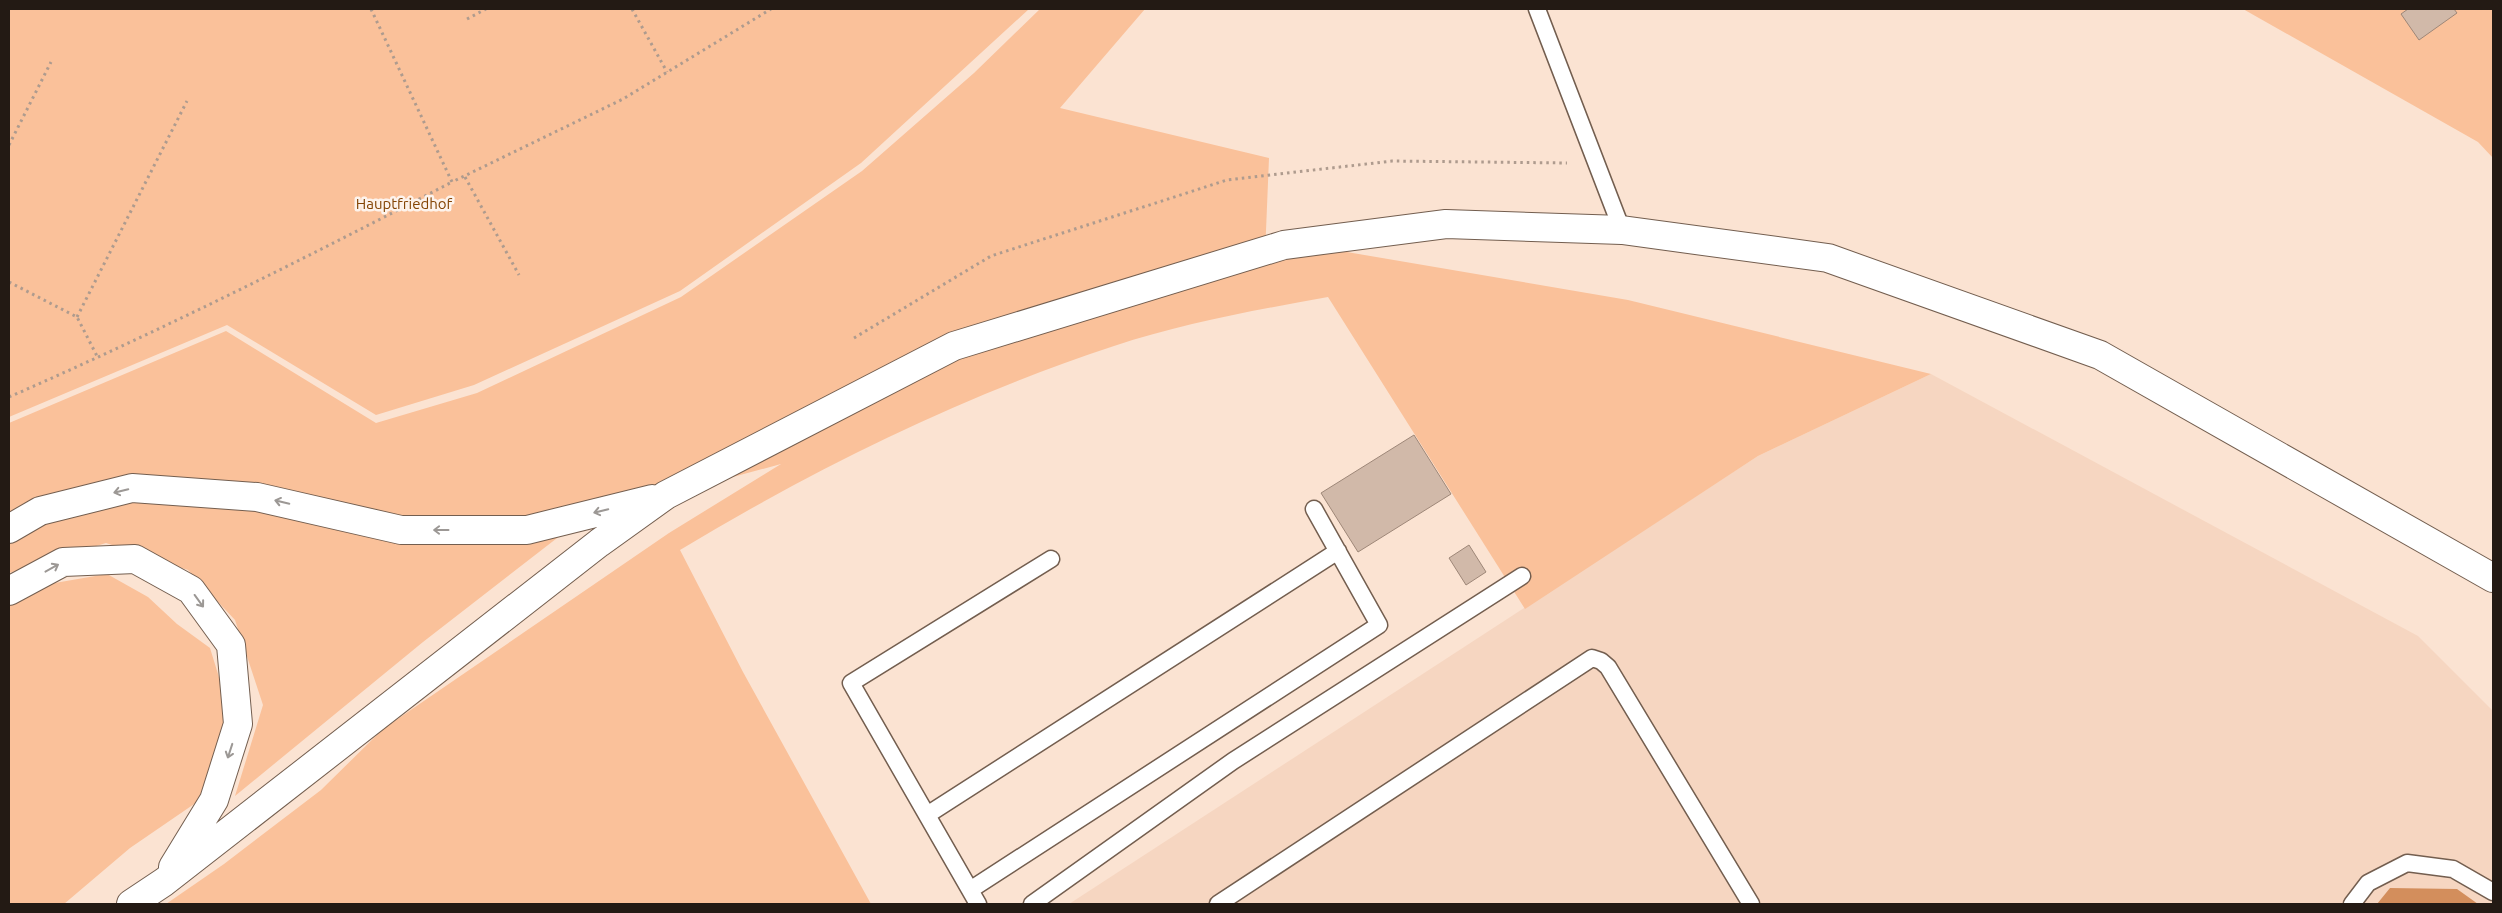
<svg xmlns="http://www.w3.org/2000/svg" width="2502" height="913" font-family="Ubuntu,sans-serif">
	<rect width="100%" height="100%" fill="#fbe3d2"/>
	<path fill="#f6d6c1" d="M1931,374L2418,636L2493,711V904H1069L1758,456Z"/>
	<path fill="#fac19a" d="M9,9H1029L861,163L680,291L474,385L376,415L227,325L9,417Z
		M1040,9H1145L1060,108L1269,158L1265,255L1341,251L1628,300L1931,374L1758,456L1525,609L1328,297C1256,310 1183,323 1114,346C962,396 816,468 680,550L743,672L871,904H166L224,864L321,790L383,729L669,533L781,464L641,502L561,535L423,642L235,796L263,705L235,620L188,570L106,543L9,573V423L226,331L376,423L477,393L681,297L862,171L974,73Z
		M2243,9H2493V158L2478,142Z
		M107,574L148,597L177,624L210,648L222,687L224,723L200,800L130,848L64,904H9V605L43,585Z"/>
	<path fill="#d38e5c" d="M2390,888L2457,889L2478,904H2377Z"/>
	<path fill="#d1b9a9" stroke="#9e8778" d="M2408,9H2454L2457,13L2419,40L2401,14Z
		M1414,435L1451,494L1358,552L1321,493Z
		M1469,545L1486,572L1466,585L1449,558Z"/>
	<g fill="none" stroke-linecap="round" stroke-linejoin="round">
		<defs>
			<path id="lane" d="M1537,9L1622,230
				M927,815L1338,551
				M970,890L1379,625L1314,509
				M978,904L851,683L1051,559
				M1032,904L1233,761L1522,576
				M1218,904L1592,658L1601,661L1608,667L1751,904
				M2352,904L2368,883L2407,863L2453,869L2493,892"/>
			<path id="secondary" d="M9,529L40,511L132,488L257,497L401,530H527L652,499
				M9,591L63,562L135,559L191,590L231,645L238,724L214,800L173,867
				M131,904L164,882L599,543L666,495L954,346L1284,245L1446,224L1622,230L1828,258L2100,355L2493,578"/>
		</defs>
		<use href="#lane" stroke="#735e4f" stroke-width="19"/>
		<use href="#secondary" stroke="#735e4f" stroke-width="30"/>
		<path stroke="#ae9b8e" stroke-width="3" stroke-dasharray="2.5 4" stroke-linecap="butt" d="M371,9L452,182L623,99L771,9
			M632,9L667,72
			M467,19L486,9
			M9,145L51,62
			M465,177L519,275
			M9,282L77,317L98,358
			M77,317L187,101
			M854,338L991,256L1227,180L1392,161L1567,163
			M9,397C160,331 306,258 452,182"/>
		<use href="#lane" stroke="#fff" stroke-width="16"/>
		<use href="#secondary" stroke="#fff" stroke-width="28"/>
	</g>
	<defs><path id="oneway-shaft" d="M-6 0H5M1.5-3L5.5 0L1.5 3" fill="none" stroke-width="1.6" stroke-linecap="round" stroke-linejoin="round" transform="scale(1.25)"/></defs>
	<g stroke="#9c9895">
		<use href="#oneway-shaft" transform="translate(121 491) rotate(166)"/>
		<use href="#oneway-shaft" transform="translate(282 502) rotate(-167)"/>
		<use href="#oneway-shaft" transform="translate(601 511) rotate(166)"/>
		<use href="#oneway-shaft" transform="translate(441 530) rotate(180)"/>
		<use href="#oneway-shaft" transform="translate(52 568) rotate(-29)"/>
		<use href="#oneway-shaft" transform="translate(199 601) rotate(54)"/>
		<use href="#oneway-shaft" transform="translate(230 751) rotate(108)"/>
	</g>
	<g text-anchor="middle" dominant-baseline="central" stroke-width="5" stroke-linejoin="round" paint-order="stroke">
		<g font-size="15" fill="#844404" stroke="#fdf3ec">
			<text x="404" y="203">Hauptfriedhof</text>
		</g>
	</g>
	<rect width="2502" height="913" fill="none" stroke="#231a14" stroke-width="20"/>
</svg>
